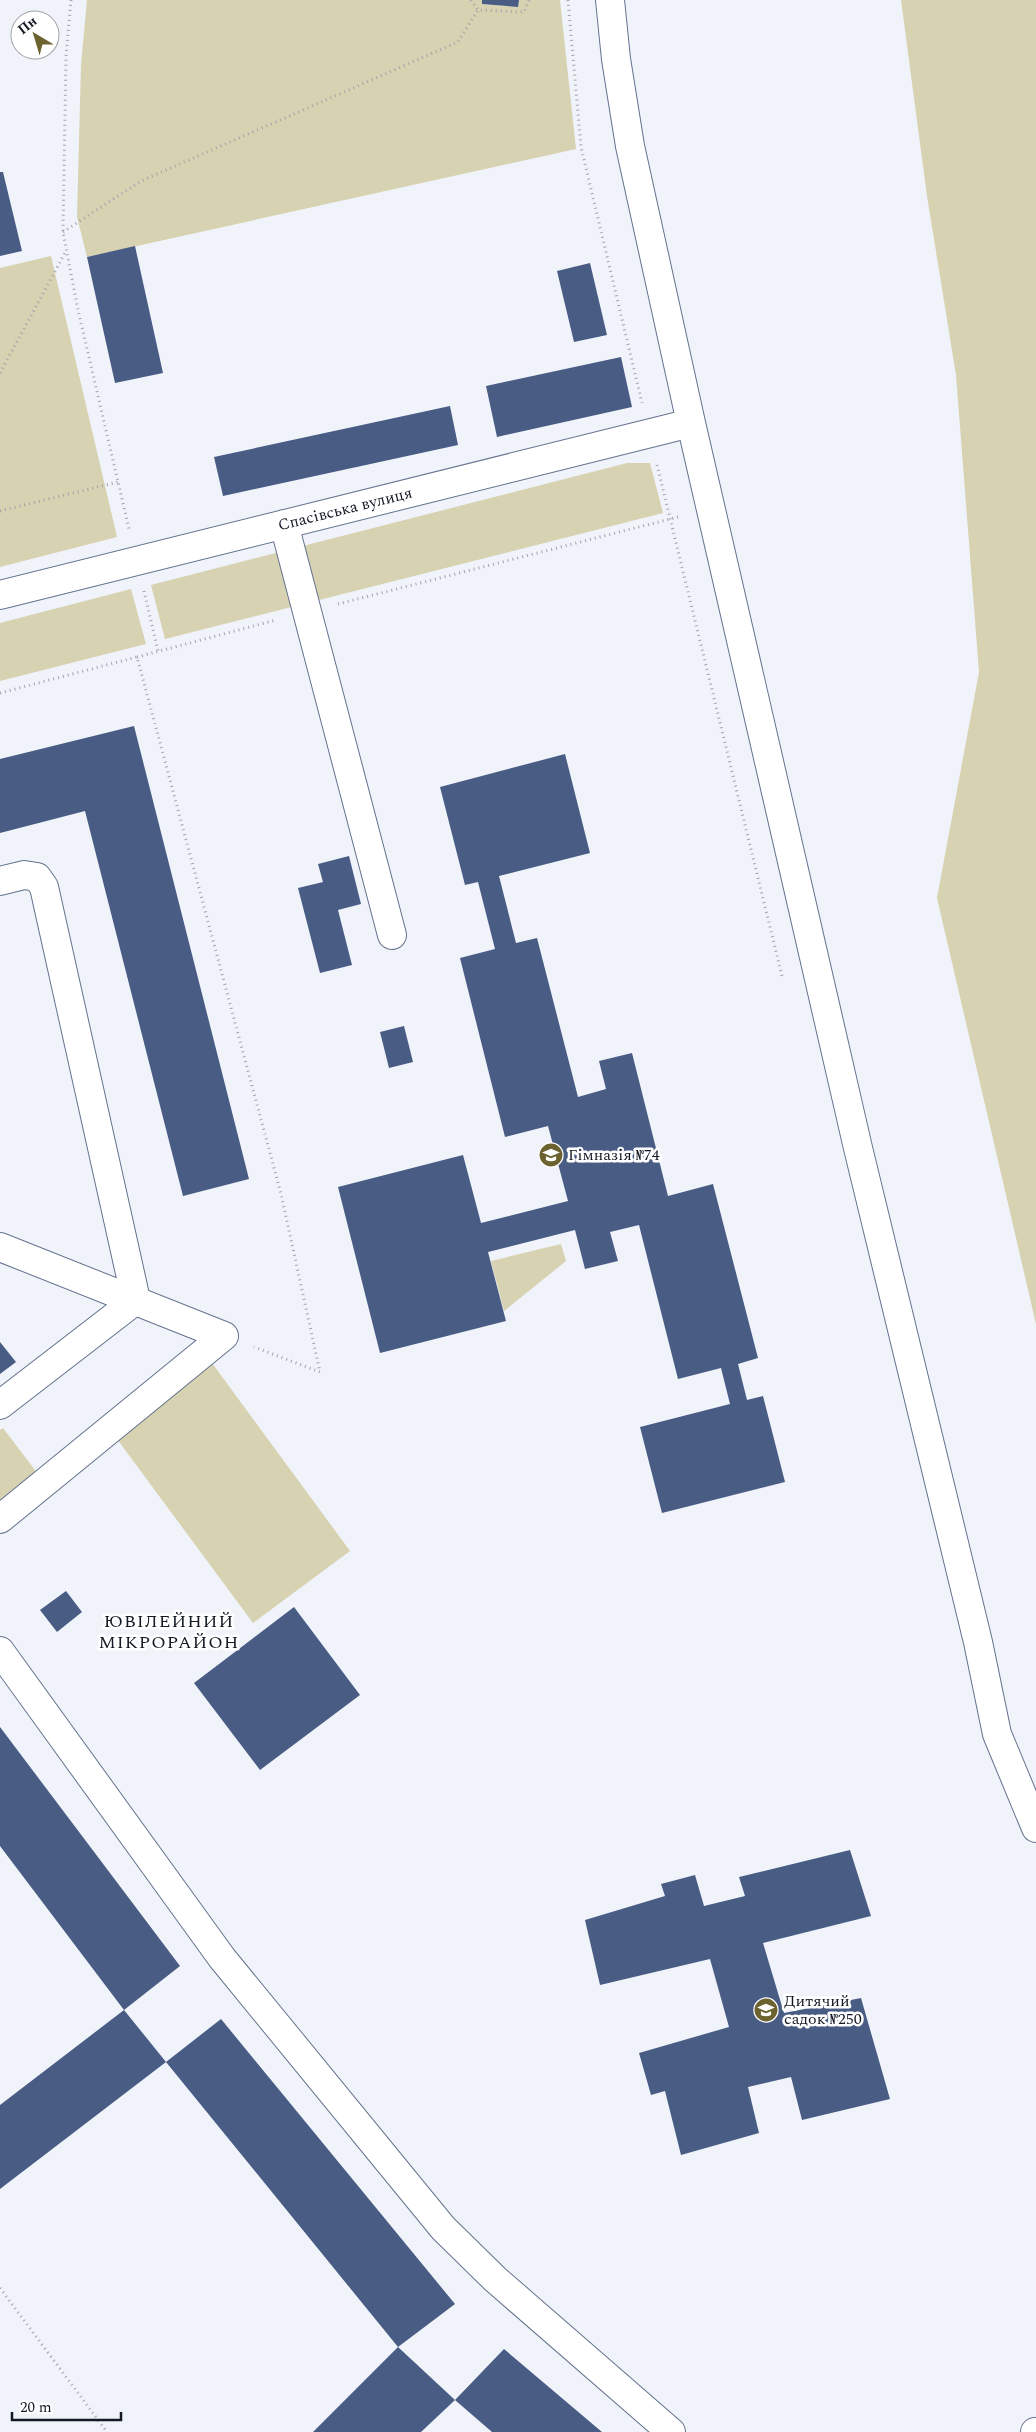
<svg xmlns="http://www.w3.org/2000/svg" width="1036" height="2432" font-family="Spectral,serif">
	<rect width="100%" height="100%" fill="#f0f3fa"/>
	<path fill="#d7d2b1" d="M87,0H482V4L518,7L519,0H560L576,149L87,257L77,217L81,65Z
		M901,0H1036V1324L937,898L979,672L956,375L927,196Z
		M51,256L117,537L0,567V268Z
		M627,463H650L663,513L165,639L151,585Z
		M131,589L146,644L0,681V623Z
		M561,1244L566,1261L504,1311L491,1261Z
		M212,1363L350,1551L253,1623L114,1435Z
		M3,1428L38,1474L0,1504V1430Z"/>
	<path fill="#485c84" d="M482,0H519L518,7L482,4Z
		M0,172H3L22,251L0,256Z
		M135,246L163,373L115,383L87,257Z
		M590,263L607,335L574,342L557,271Z
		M621,357L632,407L497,437L486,386Z
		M450,406L458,445L223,496L214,457Z
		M134,726L249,1179L183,1196L85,811L0,833V759Z
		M565,754L590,853L499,876L516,943L537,938L578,1097L606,1089L599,1061L632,1053L668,1196L713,1184L758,1358L738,1364L747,1400L763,1396L785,1482L662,1513L640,1427L730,1404L721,1368L678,1379L639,1225L610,1232L618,1261L585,1269L575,1230L488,1252L506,1321L380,1353L338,1187L463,1155L481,1223L568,1201L548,1126L505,1137L460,958L495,949L478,882L465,885L440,787Z
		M349,856L361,904L338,910L352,965L320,973L298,888L323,882L318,864Z
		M404,1026L413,1062L389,1068L380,1032Z
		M0,1342L16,1362L0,1374Z
		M66,1591L82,1612L57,1632L40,1610Z
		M294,1607L360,1695L260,1770L194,1683Z
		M0,1727L180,1966L124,2010L0,1846Z
		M850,1850L871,1916L763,1943L784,2013L861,1998L890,2099L802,2120L791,2077L748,2087L759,2133L681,2155L665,2091L651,2095L639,2053L729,2027L710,1959L600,1985L585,1920L665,1896L661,1884L695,1875L704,1906L745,1896L739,1877Z
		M124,2010L166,2062L0,2189V2105Z
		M221,2019L455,2304L398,2347L166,2062Z
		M398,2347L455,2400L421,2432H313Z
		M504,2349L602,2432H492L455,2400Z"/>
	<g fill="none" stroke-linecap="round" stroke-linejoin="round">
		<defs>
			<path id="minor" d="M610,0L616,59L630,146L691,423L858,1148L978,1642L997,1734L1036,1828
				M284,524L392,935
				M0,595L691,423
				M0,881L24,875L37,877L44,887L136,1300
				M0,1247L224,1336L0,1519
				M0,1405L136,1300
				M0,1651L222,1958L443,2228L495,2279L671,2432
				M1035,2432H1036"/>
		</defs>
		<use href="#minor" stroke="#63728e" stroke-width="30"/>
		<path stroke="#a0a4ac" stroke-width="3" stroke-dasharray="1 4" stroke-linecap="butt" d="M71,0L66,56L63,232L78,310L129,529
			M471,0L478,10L524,12L529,0
			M568,0L581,147L642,403
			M63,232L141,181L458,42L478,10
			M0,373L66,251
			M657,465L782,976
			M0,511L118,482
			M144,591L158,651
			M338,604L678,517
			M137,657L276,620
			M0,693L137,657L281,1194L320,1372L254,1347
			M0,2288L107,2432"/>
		<use href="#minor" stroke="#fff" stroke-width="28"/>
	</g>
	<defs>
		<symbol id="school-disc" viewBox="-11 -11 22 22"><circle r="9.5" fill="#6b622f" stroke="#fff"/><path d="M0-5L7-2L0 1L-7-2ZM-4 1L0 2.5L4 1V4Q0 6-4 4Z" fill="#fff"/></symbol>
	</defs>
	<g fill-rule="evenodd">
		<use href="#school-disc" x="537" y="1141" width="28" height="28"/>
		<use href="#school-disc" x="752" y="1996" width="28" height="28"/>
	</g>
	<g text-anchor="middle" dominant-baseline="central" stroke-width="5" stroke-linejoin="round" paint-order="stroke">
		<g font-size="16" fill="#141a25" stroke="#fff">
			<text transform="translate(345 509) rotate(-14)">Спасівська вулиця</text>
		</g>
		<g font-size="16" fill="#141a25" stroke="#fff" text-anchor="start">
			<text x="568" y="1155">Гімназія №74</text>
			<text x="784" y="2001">Дитячий<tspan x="784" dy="18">садок №250</tspan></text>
		</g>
		<g font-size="18" letter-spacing="1" fill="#141a25" stroke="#fff">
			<text x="169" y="1621">ЮВІЛЕЙНИЙ<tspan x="169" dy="21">МІКРОРАЙОН</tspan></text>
		</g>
	</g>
	<g transform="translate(35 35) rotate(322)"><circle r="24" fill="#ffffff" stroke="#a1a3a8"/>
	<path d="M0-4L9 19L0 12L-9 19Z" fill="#6b622f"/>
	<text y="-8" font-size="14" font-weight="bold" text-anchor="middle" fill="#141a25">Пн</text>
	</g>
	<path d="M12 2412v8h109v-8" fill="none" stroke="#141a25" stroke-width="2.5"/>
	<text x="20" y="2412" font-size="15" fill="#141a25" stroke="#ffffff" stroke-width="4" paint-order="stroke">20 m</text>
</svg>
